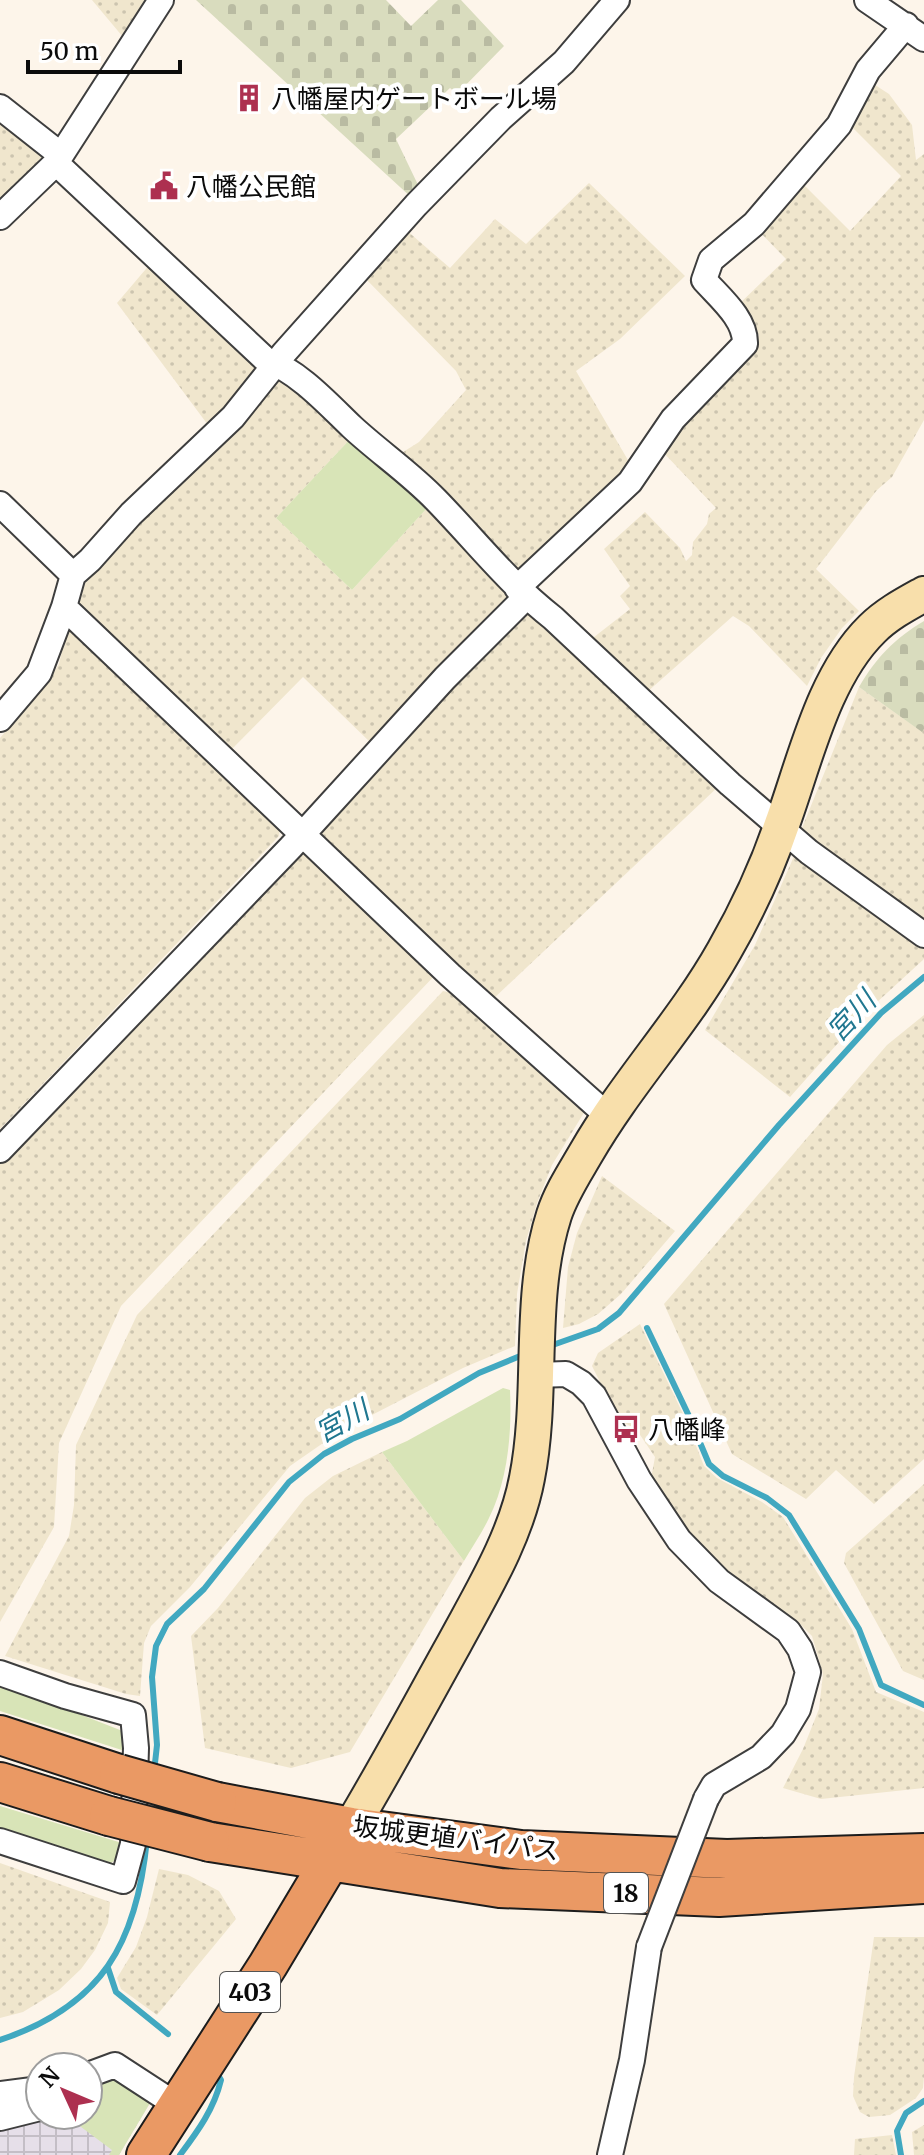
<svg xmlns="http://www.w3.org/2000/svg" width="924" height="2155" font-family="Merriweather,'Noto Sans JP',serif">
	<defs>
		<pattern id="industrial-grid" width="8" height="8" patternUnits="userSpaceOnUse" patternTransform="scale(2)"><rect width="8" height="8" fill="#e6dfe9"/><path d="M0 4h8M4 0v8" fill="none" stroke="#c4bec6"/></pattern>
		<pattern id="farmland-dots" width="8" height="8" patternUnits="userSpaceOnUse" patternTransform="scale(2)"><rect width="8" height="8" fill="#f0e6cd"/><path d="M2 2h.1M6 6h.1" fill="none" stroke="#ccc4af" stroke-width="1.8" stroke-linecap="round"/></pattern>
		<pattern id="cemetery-stones" width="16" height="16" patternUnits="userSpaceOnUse" patternTransform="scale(2)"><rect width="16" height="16" fill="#d9dcbe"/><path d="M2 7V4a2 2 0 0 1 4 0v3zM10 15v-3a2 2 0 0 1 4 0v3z" fill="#b9bba2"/></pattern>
	</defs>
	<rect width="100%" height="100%" fill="#fdf5ea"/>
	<path fill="url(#industrial-grid)" d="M150,2103L119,2155H0V2126L45,2115H88Z"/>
	<path fill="url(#farmland-dots)" d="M92,0H145L123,37Z
		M872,83L889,94L912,125L916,160L924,154V420L892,477L877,490L816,569L859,611L842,628L821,658L807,686L749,626L733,616L646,693L589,641L630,609L620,596L630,586L604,549L645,512L680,548L686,561L692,555L693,542L707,524L709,514L716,508L661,450L754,345L759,335L737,306L786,259L758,230L800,181L850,231L901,176L849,124Z
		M0,120L45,155L44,160L0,202Z
		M589,183L685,276L620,339L576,371L632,467L517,576L400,454L419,442L466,390L456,371L363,276L405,229L450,268L495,219L526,244Z
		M151,263L263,370L211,429L117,303Z
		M279,379L296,388L353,436L276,518L352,590L428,507L508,595L509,601L372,744L303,677L228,753L74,607L82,587L141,518Z
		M523,612H532L720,785L491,1001L314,837L313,828Z
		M67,629H75L280,825L279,836L0,1129V738L46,685L59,664Z
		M859,687L921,731L924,729V920L800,833Z
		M309,853L437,973L121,1306L59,1443L54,1527L0,1622V1163L294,855Z
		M795,854L924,949V959L863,1015L790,1097L705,1030L755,945Z
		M443,991L452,993L585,1111L552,1165L537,1203L526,1241L517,1294L515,1346L463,1368L339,1432L290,1466L190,1587L151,1626L144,1643L140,1696L126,1694L5,1656L69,1536L74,1505L76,1445L137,1315Z
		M924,1015V1459L874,1504L836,1470L806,1499L732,1454L664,1304L887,1045Z
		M602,1176L675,1231L621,1294L598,1314L579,1324L563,1328L568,1267L577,1233Z
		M640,1324L685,1418L704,1466L717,1478L762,1502L783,1517L852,1629L876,1692L924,1712V1788L821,1799L783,1788L803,1749L819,1709L823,1674L812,1636L798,1622L727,1570L679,1522L651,1479L655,1457L636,1429L619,1420L592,1366L598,1353Z
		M382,1452L464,1561L350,1752L291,1768L205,1748L191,1636L218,1608L305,1498L333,1476Z
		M924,1484V1680L903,1671L844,1563L846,1553Z
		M0,1863L110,1902L108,1923L95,1950L81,1969L59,1990L23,2012L0,2018Z
		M159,1869L188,1875L219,1891L236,1919L157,2015L121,1989L117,1978L136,1947L147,1917Z
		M874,1937H924V2076L923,2088L916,2098L890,2115L869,2117L860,2112L853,2096L854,2077Z
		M924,2125V2155H914L912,2132Z
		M892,2135L896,2155H854L855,2139Z"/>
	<path fill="#d8e4b7" d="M353,436L428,507L352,590L276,518Z
		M503,1388L510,1390C512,1432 508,1480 489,1518C482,1533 472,1547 464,1561L382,1452L407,1441Z
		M0,1683L120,1730L126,1737L128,1752L0,1711Z
		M0,1806L122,1843L118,1858L107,1866L0,1830Z
		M111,2076L129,2083L150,2103L119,2155H109L112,2150L77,2124L68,2127L53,2120L52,2115H88V2084Z"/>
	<path fill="url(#cemetery-stones)" d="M196,0H386L411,26L438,0H461L504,46L457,94L450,88L396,139L420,189L412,198Z
		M924,621V729L922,732L859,687C876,658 895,638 924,621Z"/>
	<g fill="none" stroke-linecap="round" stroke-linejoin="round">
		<path stroke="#41a8c0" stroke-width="6" d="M647,1328L688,1414L709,1464L723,1476L767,1498L789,1515L859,1629L881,1685L924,1705
			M547,1347L598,1329L619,1313L779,1125L881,1013L924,977
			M154,1772L157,1745L152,1677L156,1646L167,1624L204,1589L289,1482L324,1454L352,1439L400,1419L479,1373L525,1354
			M108,1968L116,1992L168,2034
			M0,2040C102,2006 137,1943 147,1839
			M180,2155C198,2131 214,2109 221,2080L218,2075
			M901,2155L897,2131L906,2113L924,2101"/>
		<defs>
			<path id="minor" d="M867,0L924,39
				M0,107L61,155
				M56,163L265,359C299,372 326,402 352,427C379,452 410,473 436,500C475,540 508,583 553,618L730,784L809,852L924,935
				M0,217L56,163L161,0
				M0,504L73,575
				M517,588L630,482L673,419L745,344C746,319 720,298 704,280L711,260L754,224L839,125L868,70L906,25
				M64,607L450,975L608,1116
				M0,719L39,673L64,607L73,575L90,560L131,514L233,417L284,353L416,205L501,118L564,62L617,0
				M0,1150L291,847L445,678L526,597
				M537,1375L566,1374L581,1383L594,1396L639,1480L679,1540L719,1581L788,1631L800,1649L808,1672L798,1709L783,1734L761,1757L714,1785L706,1799
				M0,1673L65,1696L133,1715L136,1748L133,1844L123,1881L0,1841
				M88,2075L115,2065L178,2106
				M0,2094L40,2089
				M0,2118L40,2108
				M610,2155L632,2060L649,1947"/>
			<path id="secondary" d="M351,1827C387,1767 420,1705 454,1644C482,1592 516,1537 527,1478C544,1392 527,1300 554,1215C561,1193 575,1172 586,1153C627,1082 684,1022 724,951C747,911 767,868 782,824C805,761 823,677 872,629C887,614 906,604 924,594"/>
			<path id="trunk" d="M0,1735L119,1774
				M0,1782L109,1816
				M217,1802L351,1827L521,1850L727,1859L924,1853
				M210,1842L500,1888L719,1897L924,1884
				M146,2155L268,1965L341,1843"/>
		</defs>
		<use href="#minor" stroke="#3e3e3e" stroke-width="28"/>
		<use href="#secondary" stroke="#2d2d2d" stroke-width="38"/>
		<use href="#trunk" stroke="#1c1c1c" stroke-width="42"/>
		<use href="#minor" stroke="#fff" stroke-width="24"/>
		<use href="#secondary" stroke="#f8dfab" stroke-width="34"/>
		<use href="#trunk" stroke="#ea9964" stroke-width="38"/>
		<defs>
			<path id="minor-bridge" d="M649,1947L706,1799"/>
			<path id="trunk-bridge" d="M119,1774L217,1802
				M109,1816L210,1842"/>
		</defs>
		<use href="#minor-bridge" stroke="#3e3e3e" stroke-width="28" stroke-linecap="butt"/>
		<use href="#trunk-bridge" stroke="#1c1c1c" stroke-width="42" stroke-linecap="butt"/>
		<use href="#minor-bridge" stroke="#fff" stroke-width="24"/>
		<use href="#trunk-bridge" stroke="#ea9964" stroke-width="38"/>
	</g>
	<defs>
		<symbol id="building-bare" viewBox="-9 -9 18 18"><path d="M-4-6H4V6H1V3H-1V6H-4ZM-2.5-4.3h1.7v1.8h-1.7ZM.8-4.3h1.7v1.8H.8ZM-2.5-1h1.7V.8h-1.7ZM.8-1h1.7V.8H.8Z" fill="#ad3050" stroke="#fff" stroke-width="2.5" paint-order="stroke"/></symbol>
		<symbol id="civic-bare" viewBox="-9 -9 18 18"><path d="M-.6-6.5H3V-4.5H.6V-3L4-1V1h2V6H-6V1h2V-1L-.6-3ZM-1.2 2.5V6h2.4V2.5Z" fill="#ad3050" stroke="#fff" stroke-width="2.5" paint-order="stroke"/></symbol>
		<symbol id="bus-bare" viewBox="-9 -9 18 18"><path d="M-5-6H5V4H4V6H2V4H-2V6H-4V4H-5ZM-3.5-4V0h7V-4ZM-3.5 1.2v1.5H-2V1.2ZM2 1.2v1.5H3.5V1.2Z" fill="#ad3050" stroke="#fff" stroke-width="2.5" paint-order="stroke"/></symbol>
	</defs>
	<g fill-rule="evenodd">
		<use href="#building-bare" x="229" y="78" width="40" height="40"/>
		<use href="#civic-bare" x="144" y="166" width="40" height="40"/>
		<use href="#bus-bare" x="606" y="1409" width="40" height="40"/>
	</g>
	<g text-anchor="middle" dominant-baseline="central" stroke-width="8" stroke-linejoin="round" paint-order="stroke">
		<g fill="#fff" stroke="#545454" stroke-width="2">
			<rect x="604" y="1873" width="44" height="40" rx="6"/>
			<rect x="220" y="1972" width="60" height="40" rx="6"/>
		</g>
		<g font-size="24" font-weight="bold" fill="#0b0b0b">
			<text x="626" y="1893">18</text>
			<text x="250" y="1992">403</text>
		</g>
		<g font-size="26" fill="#0b0b0b" stroke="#fff" text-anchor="start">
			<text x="271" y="98">八幡屋内ゲートボール場</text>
			<text x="186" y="186">八幡公民館</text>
			<text x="648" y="1429">八幡峰</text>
		</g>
		<g font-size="26" fill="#0b0b0b" stroke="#fff">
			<text transform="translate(456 1838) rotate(7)">坂城更埴バイパス</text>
		</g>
		<g font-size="28" font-style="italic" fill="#207790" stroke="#fff">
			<text transform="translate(851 1016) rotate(-47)">宮川</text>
			<text transform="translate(342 1421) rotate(-29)">宮川</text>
		</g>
	</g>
	<g transform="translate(64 2091) rotate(314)"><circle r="38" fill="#ffffff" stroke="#9d9d9d" stroke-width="2"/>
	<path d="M0-6L14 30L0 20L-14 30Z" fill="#ad3050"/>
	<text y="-12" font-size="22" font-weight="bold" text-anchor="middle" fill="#0b0b0b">N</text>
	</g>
	<path d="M28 60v12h152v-12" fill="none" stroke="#0b0b0b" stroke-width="4"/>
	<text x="40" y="60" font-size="24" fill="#0b0b0b" stroke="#ffffff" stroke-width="6" paint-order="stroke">50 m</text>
</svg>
